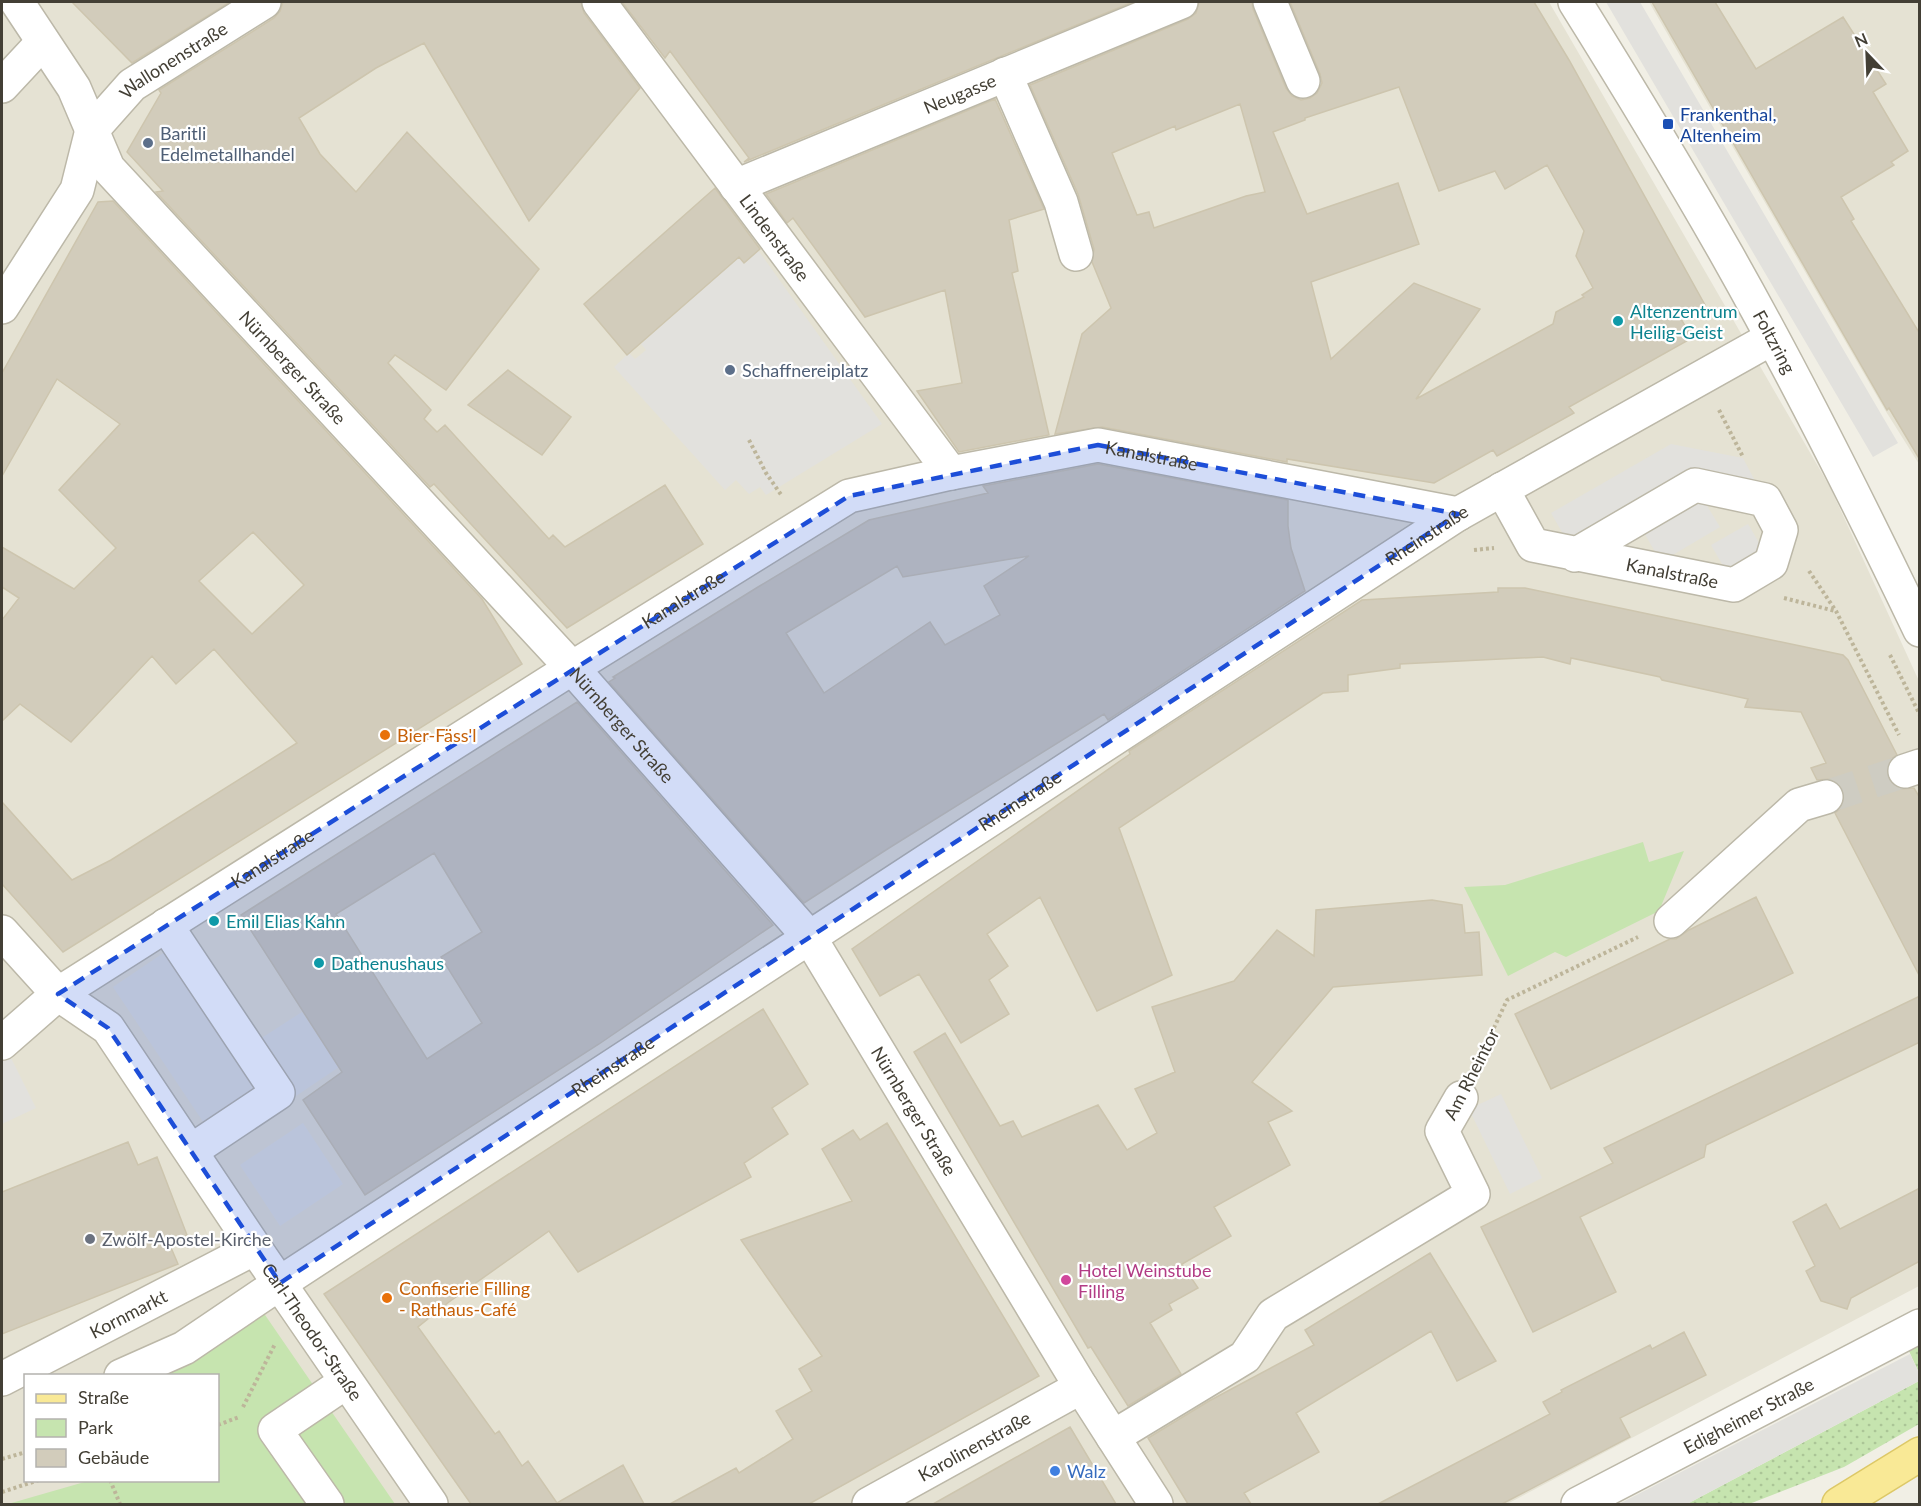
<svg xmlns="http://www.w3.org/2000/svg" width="1921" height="1506" font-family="Lato,sans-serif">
	<defs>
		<pattern id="grass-dots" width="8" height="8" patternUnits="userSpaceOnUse" patternTransform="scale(1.5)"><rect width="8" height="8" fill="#c6e4af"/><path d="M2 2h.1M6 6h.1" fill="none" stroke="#abc597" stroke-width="1.8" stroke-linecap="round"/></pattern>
	</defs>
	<rect width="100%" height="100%" fill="#f1efe5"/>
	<path fill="#e5e2d3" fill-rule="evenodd" d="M2,2H1549L1830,487L1919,681V1286L1507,1504H2ZM26,1376H218V1480H26Z
		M1649,2H1919V464L1885,410Z"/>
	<path fill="url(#grass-dots)" d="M1919,1346V1373L1909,1351Z
		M1919,1381V1424L1844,1467L1749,1504H1687Z"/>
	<path fill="#c6e4af" d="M1643,842L1649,862L1684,851L1659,911L1566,957L1555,952L1508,976L1464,887L1505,885Z
		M263,1312L395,1504H101V1503L8,1504L88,1481L218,1480V1376L153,1375Z"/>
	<path fill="#e2e1dd" d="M1606,2H1640L1898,443L1873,457Z
		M758,250L882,424L766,495L760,487L749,494L736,480L725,490L614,367L629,353L635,359L646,350L641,344L672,316L739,257L745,263Z
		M1671,444L1743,458L1765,500L1695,486L1720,527L1661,562L1636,519L1575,555L1551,513Z
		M1748,524L1771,563L1734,585L1711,545Z
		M187,937L257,1041L302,1012L339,1067L220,1147L113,987Z
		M3,1042L36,1108L2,1124V1043Z
		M1501,1094L1542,1178L1510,1194L1469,1109Z
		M303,1123L343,1184L280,1226L240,1165Z
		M1910,1354L1919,1373V1381L1687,1504H1619Z"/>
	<path fill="#d2ccbb" stroke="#cdc5ae" stroke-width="1.5" fill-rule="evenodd" d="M72,2H230L132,63Z
		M283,2H581L584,13L640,88L529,221L424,43L376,68L299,118L320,154L356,192L407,132L539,269L446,390L395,355L388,363L431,410L424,419L437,432L445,425L549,539L553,535L565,547L665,485L703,544L567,628L434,484L430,487L156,192L163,191L127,152L161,93L159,90L274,18L280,11Z
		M622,2H1133L744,162L749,158L670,51L665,58Z
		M1199,2H1252L1253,9L1286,88L1292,96L1301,100L1310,98L1317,93L1322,83L1320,74L1290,2H1534L1569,60L1705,305L1681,319L1692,338L1569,407L1574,413L1497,456L1493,450L1434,483L1287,459V462L1102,427L1055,434L1082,334L1111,308L1092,262L1094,249L1078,194L1030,85L1188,19L1196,13ZM1399,87L1439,191L1495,171L1505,189L1547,165L1584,231L1576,256L1593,288L1582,295L1584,297L1556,312L1553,324L1416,399L1480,309L1414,283L1331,359L1311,282L1419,244L1398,183L1307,214L1273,132L1305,120V118ZM1240,104L1265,192L1246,196L1154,228L1149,212L1137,215L1112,153L1175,126L1176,130Z
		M1652,2H1715L1756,69L1843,17L1886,84L1873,92L1908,151L1891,162L1894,165L1841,197L1854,219L1851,221L1920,334V460L1889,408L1887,410Z
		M995,99L1044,209L1009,220L1018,271L1012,273L1049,435L959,452L917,391L962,383L945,290L865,317L793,218L787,223L766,194Z
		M715,188L760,249L744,263L739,257L627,355L584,304Z
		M113,201L482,599L522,664L63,952L2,884V802L72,880L111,860L297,743L214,649L176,684L152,656L71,742L20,704L2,721V620L19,598L2,587V547L74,589L116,548L59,490L120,424L57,379L2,476V373L98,202ZM253,532L304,585L252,634L199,581Z
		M508,370L571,417L542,455L468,405Z
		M1098,464L1288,500V526L1291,548L1305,591L1108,720L1104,714L889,848L804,903L609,682L615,678L613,677L758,587L869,520L988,493L983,486ZM1029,556L984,586L1000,615L945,645L930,622L824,693L786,633L897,566L903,577Z
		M1498,588H1525L1843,655L1848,660L1897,755L1891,759L1887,767V777L1892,785L1901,789L1914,788L1920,798V977L1835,813L1840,809L1844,802V791L1839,784L1831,779L1817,780L1811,768L1826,763L1801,712L1745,707L1748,699L1662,680L1660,677L1571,658L1570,664L1543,657L1400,664V668L1348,675V691L1323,693L1119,828L1172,975L1097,1011L1040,897L987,934L1008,966L989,980L1009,1014L961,1043L919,974L880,996L852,949L1130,754L1129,751L1362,600L1498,592Z
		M577,702L773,925L599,1044L365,1195L303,1100L342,1072L241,915ZM434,853L482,932L441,957L482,1023L427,1059L336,914Z
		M1756,897L1793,973L1551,1089L1515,1014L1670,939H1676L1689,930Z
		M1432,900L1462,905L1465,933L1479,932L1482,975L1333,987L1252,1082L1292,1111L1268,1122L1290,1165L1214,1207L1231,1236L1182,1264L1198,1288L1169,1304L1172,1310L1150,1323L1181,1374L1128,1406L1091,1347L1088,1348L914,1052L945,1033L1000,1126L1013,1121L1022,1137L1098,1105L1127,1150L1157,1133L1135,1089L1175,1072L1152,1007L1234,981L1277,930L1314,956L1316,910Z
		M1920,996V1042L1706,1145L1704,1157L1580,1217L1616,1292L1533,1332L1481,1227L1613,1163L1604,1148Z
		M763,1009L808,1084L772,1108L788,1134L744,1163L751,1177L578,1272L549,1231L449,1302L418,1327L495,1434L499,1431L522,1466L528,1461L557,1503L623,1465L644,1504H471L324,1294Z
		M887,1123L1039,1376L809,1504H670L736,1468L739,1473L793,1439L776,1411L812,1391L799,1369L822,1356L741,1240L852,1201L822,1149L853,1130L860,1140Z
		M128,1142L138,1165L157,1157L187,1235L169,1243L178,1264L2,1334V1192Z
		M1920,1188V1261L1851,1298L1847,1309L1821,1301L1806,1271L1815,1266L1793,1222L1826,1204L1840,1229Z
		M1430,1253L1496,1361L1457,1381L1431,1331L1296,1413L1319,1452L1244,1493L1251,1504H1188L1148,1438L1209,1401L1314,1345L1305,1330Z
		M1684,1332L1706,1375L1620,1418L1630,1437L1502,1504H1378L1550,1414L1543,1402L1562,1392L1561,1390L1650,1345L1652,1349Z
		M1070,1427L1116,1504H933L997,1468Z"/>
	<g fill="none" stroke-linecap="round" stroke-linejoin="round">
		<path stroke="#ceccc2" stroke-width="33" stroke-dasharray="33 16" stroke-linecap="butt" d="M1826,797L1905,771"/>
		<defs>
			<g id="minor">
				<path id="s1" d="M17,2L74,88L108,168L572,668L810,938L1081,1387L1156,1504"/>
				<path id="s2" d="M599,2L951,473"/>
				<path d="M1270,2L1303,81"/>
				<path id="s3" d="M1575,2C1627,85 1678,169 1727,255C1796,377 1859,503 1920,630"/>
				<path d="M1005,74L1061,202L1076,254"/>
				<path d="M2,86L43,42"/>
				<path id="s4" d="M736,186L1181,2"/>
				<path id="s5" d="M2,307L77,190L92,130L132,85L264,2"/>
				<path id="s6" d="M1502,489L1533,545L1734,585L1771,563L1781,530L1765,500L1695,485L1575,555"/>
				<path d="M1905,771L1920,766"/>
				<path d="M1671,921L1799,805L1826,797"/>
				<path d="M166,925L278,1093L191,1151"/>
				<path id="s7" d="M2,932L58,994L108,1028L255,1248L431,1504"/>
				<path id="s8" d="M2,1043L58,994L572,668L849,496L951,473L1098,445L1458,514"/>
				<path id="s9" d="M121,1376L184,1348L280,1283L1458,514L1772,338"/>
				<path id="s10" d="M2,1379L255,1248"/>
				<path d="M1113,1437L1245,1357L1273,1315L1473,1194L1442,1131L1461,1098"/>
				<path d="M327,1504L275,1430L346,1382"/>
				<path id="s11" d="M869,1504L1081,1387"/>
				<path id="s12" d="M1578,1504L1920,1326"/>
			</g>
			<path id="major" d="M1839,1504L1920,1454"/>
		</defs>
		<use href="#minor" stroke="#bcb8a8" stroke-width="36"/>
		<use href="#major" stroke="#ddc867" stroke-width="36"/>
		<path stroke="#bdb59a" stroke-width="4" stroke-dasharray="3 3" stroke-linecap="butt" d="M1719,410L1743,457
			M749,440L766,473L782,496
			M1474,550L1494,548
			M1809,571L1836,611L1899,735
			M1784,598L1835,611
			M1890,655L1920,715
			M1476,1066L1507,1000L1638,937
			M243,1407L275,1344
			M218,1425L239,1417
			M2,1459L26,1452
			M110,1480L120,1504
			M2,1492L39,1480"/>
		<use href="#minor" stroke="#fff" stroke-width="33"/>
		<use href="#major" stroke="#f9e996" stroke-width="33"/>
	</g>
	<path fill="#1d4ed8" fill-opacity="0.2" stroke="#1d4ed8" stroke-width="4.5" stroke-dasharray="12 8" stroke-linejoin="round" d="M1098,445L1458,514L280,1283L108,1028L58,994L849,496Z"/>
	<rect fill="#1a4fb4" stroke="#fff" stroke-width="2" x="1662" y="118" width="12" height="12" rx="3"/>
	<g fill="#5c6f8a" stroke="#fff" stroke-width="2">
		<circle cx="148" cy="143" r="6"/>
		<circle cx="730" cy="370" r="6"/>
	</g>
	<g fill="#0f9aa8" stroke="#fff" stroke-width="2">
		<circle cx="1618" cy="321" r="6"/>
		<circle cx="214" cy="921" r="6"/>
		<circle cx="319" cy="963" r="6"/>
	</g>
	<g fill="#e8710a" stroke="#fff" stroke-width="2">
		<circle cx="385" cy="735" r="6"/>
		<circle cx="387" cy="1298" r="6"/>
	</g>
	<circle fill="#6b7280" stroke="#fff" stroke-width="2" cx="90" cy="1239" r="6"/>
	<circle fill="#d1479c" stroke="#fff" stroke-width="2" cx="1066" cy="1280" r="6"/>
	<circle fill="#3f7fe0" stroke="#fff" stroke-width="2" cx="1055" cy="1471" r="6"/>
	<g text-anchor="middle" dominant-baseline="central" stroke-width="4.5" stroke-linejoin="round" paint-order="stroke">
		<g font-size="18" fill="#433f35" stroke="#fff">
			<text stroke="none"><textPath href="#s5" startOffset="309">Wallonenstraße</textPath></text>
			<text stroke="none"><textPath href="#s4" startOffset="242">Neugasse</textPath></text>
			<text stroke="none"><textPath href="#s2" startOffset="294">Lindenstraße</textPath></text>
			<text stroke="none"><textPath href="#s3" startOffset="394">Foltzring</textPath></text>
			<text stroke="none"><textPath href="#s1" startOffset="462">Nürnberger Straße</textPath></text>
			<text stroke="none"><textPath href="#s8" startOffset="1318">Kanalstraße</textPath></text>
			<text stroke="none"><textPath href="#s9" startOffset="1554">Rheinstraße</textPath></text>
			<text stroke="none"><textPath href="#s6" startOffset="206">Kanalstraße</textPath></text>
			<text stroke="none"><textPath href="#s8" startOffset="814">Kanalstraße</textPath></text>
			<text stroke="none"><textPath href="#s1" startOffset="948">Nürnberger Straße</textPath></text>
			<text stroke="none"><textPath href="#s9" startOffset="1068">Rheinstraße</textPath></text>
			<text stroke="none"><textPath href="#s8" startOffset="328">Kanalstraße</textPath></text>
			<text stroke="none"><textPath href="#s9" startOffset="582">Rheinstraße</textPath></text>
			<text transform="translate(1471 1074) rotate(-63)">Am Rheintor</text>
			<text stroke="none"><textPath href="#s1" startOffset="1434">Nürnberger Straße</textPath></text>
			<text stroke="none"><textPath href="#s10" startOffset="142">Kornmarkt</textPath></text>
			<text stroke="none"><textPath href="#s7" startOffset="510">Carl-Theodor-Straße</textPath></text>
			<text stroke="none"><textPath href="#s12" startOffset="192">Edigheimer Straße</textPath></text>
			<text stroke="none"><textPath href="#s11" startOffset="120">Karolinenstraße</textPath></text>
		</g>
		<g font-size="18" fill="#164399" stroke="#fff" text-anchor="start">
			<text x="1680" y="114">Frankenthal,<tspan x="1680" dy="21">Altenheim</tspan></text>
		</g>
		<g font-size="18" fill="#4e5e75" stroke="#fff" text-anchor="start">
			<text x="160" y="133">Baritli<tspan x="160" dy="21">Edelmetallhandel</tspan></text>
			<text x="742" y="370">Schaffnereiplatz</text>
		</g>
		<g font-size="18" fill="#0d838f" stroke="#fff" text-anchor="start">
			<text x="1630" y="311">Altenzentrum<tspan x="1630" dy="21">Heilig-Geist</tspan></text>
			<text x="226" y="921">Emil Elias Kahn</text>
			<text x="331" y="963">Dathenushaus</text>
		</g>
		<g font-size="18" fill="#c56008" stroke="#fff" text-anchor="start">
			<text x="397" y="735">Bier-Fäss'l</text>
			<text x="399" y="1288">Confiserie Filling<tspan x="399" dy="21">- Rathaus-Café</tspan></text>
		</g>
		<g font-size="18" fill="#5b616d" stroke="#fff" text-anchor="start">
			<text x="102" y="1239">Zwölf-Apostel-Kirche</text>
		</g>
		<g font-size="18" fill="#b23c85" stroke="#fff" text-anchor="start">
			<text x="1078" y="1270">Hotel Weinstube<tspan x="1078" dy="21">Filling</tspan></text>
		</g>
		<g font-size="18" fill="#366cbe" stroke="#fff" text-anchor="start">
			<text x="1067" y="1471">Walz</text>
		</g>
	</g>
	<rect width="1921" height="1506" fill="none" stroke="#433f35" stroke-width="6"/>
	<rect x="24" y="1374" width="195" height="108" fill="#ffffff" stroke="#b4b2ae" stroke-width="1.5"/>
	<rect x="36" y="1394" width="30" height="9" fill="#f9e996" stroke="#b4b2ae" stroke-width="1.5"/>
	<text x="78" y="1404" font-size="18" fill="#433f35">Straße</text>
	<rect x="36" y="1419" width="30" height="18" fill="#c6e4af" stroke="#b4b2ae" stroke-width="1.5"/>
	<text x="78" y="1434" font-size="18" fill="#433f35">Park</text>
	<rect x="36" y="1449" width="30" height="18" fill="#d2ccbb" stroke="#b4b2ae" stroke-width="1.5"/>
	<text x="78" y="1464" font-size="18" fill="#433f35">Gebäude</text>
	<g transform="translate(1867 54) rotate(337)" stroke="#ffffff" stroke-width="4.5" paint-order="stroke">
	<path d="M0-4.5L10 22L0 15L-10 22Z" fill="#433f35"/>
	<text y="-9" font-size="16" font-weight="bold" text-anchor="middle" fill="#433f35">N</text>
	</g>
</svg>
